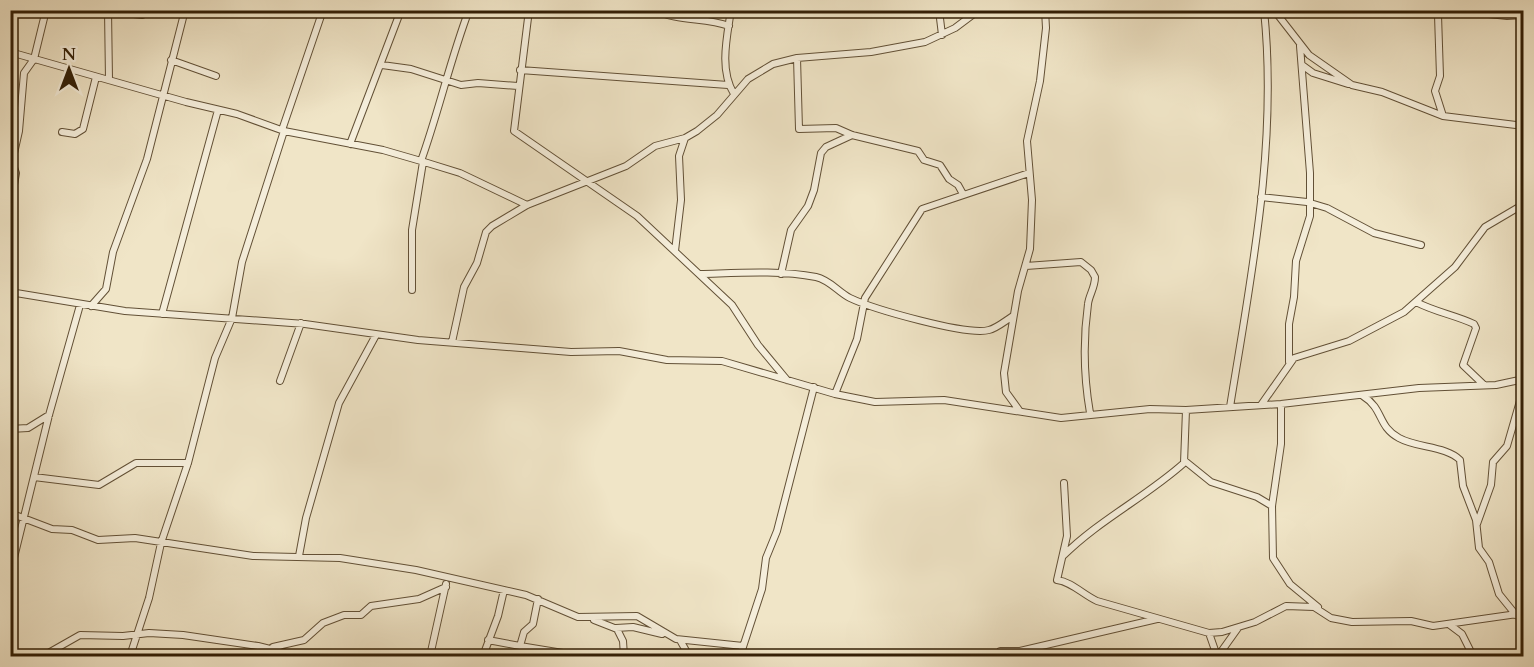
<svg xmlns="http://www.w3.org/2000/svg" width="1534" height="667" font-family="Cardo,serif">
	<rect width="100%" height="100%" fill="#f0e5c7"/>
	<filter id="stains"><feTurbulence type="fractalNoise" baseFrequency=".00333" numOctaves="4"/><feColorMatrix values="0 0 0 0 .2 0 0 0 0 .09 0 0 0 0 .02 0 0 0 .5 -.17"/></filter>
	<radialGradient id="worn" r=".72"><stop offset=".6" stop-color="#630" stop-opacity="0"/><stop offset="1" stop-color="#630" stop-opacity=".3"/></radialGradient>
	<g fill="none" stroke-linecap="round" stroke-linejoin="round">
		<defs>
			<path id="street" d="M108,10L109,80
				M529,10L514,131L637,216L732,305L758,345L787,380
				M655,10C678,22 705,17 729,26
				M731,10C727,37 719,70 734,94
				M939,10L942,35
				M1274,10L1309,55L1352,85L1382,92L1443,116L1524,126
				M1436,10L1438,15L1440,76L1435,91L1443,116
				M1453,10L1507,16L1524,15
				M108,11L142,15
				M10,52L186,102L237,114L284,131L383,150L421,161L460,173L527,205
				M797,58L799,129L836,128L852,135L918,151L924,160L940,165L949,179L958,185L963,194
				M171,60L216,76
				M382,65L411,69L461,85L478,83L518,86
				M1302,65L1313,73L1348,84
				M520,70L728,85
				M282,130L323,10
				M62,132L75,134L83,129L96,77
				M350,144L401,10
				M421,161C439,111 450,60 469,10
				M1261,197L1307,202L1327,208L1374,233L1421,245
				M10,208L16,173L12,162L19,131L24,73L34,59L46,10
				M675,251L681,200L679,156L685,138
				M1026,266L1081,262L1091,270L1095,277C1095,288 1089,295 1088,304C1083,340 1084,378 1090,413
				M700,274C738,273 778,270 816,277C830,280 838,292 850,298C873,309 967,336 989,330C997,328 1005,321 1013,316
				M781,274L791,230L808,206L814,190L821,153L826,147L852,135
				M412,290V230L423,162
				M10,292L125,311L305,324L418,340L571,352L619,351L667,360L722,361L835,394L875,402L944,400L1061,418L1150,409L1186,410L1281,404L1419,388L1496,385L1524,379
				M1416,302C1435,312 1455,315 1474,324L1476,328L1463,365L1484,385
				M91,306L106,289L113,252L147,159L185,10
				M162,314L218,110
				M452,342L464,287L477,263L486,232L492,226L527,205L626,166L655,146L685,138L697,131L717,115L748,79L773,64L797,58L871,52L925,42L955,28L979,10
				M1289,362V324L1294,297L1296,261L1310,216V173L1300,46
				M280,381L301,323
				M835,394L857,339L865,298L922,209L1029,173
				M1363,396C1384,409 1377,426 1399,438C1417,448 1446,446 1460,460L1463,486L1476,520L1479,548L1489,562L1499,594L1516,615
				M1281,404V444L1272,506L1273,558L1290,584L1318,607
				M1261,405L1294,358L1349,341L1404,312L1455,267L1485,227L1524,204
				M1230,407C1251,276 1278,144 1264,10
				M1019,410L1006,392L1004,373L1018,291L1030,249L1032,200L1027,141L1040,81L1046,28L1045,10
				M10,429L28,428L49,415
				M1185,461L1211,482L1257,497L1272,506
				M34,477L99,485L136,463H188
				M1064,483L1067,536L1057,580C1072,582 1082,594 1097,601L1209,633L1222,632L1255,622L1286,606L1314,607L1331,618L1352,622L1411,621L1433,626L1524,613
				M10,513L52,529L72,530L98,540L135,538L253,556L340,558L416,570L526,595L578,617L637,616L676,639L743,646
				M1477,524L1491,485L1493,462L1507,446L1524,387
				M299,556L306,518L339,403L376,335
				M1063,556C1099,520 1146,497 1184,463L1186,410
				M10,574L49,415L80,305
				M594,620L617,629L623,641L624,656
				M1450,625L1462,634L1473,656
				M616,628L633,627L662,634
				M1209,633L1217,656
				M488,640L520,646L524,632L533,624L538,599
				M680,640L689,656
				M520,646L575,655
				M273,647L304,640L323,623L344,615H361L371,606L419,599L446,587
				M43,656L80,635L123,636L149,633L183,635L258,646L298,656
				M130,656L149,598L161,543L188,463L215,358L232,318L242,262L284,131
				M430,656L446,584
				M483,656L498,616L504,590
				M740,656L762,589L766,558L777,531L814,387
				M998,656L1000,651H1020L1157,619
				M1218,656L1238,628"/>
		</defs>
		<use href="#street" stroke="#625036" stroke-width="8"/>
		<use href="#street" stroke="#f5eedb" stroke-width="6"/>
	</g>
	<rect width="1534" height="667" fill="none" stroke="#f0e5c7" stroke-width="36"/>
	<rect x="12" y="12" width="1510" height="643" fill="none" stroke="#331f06" stroke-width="3"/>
	<rect x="18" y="18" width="1498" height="631" fill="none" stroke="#331f06" stroke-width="1.5"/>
	<g transform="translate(69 69)" stroke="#f5eedb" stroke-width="4.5" paint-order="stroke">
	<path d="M0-4.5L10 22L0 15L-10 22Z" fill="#331f06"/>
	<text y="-9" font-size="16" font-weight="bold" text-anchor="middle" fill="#331f06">N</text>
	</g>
	<rect width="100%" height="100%" filter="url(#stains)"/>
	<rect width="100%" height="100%" fill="url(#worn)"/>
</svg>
